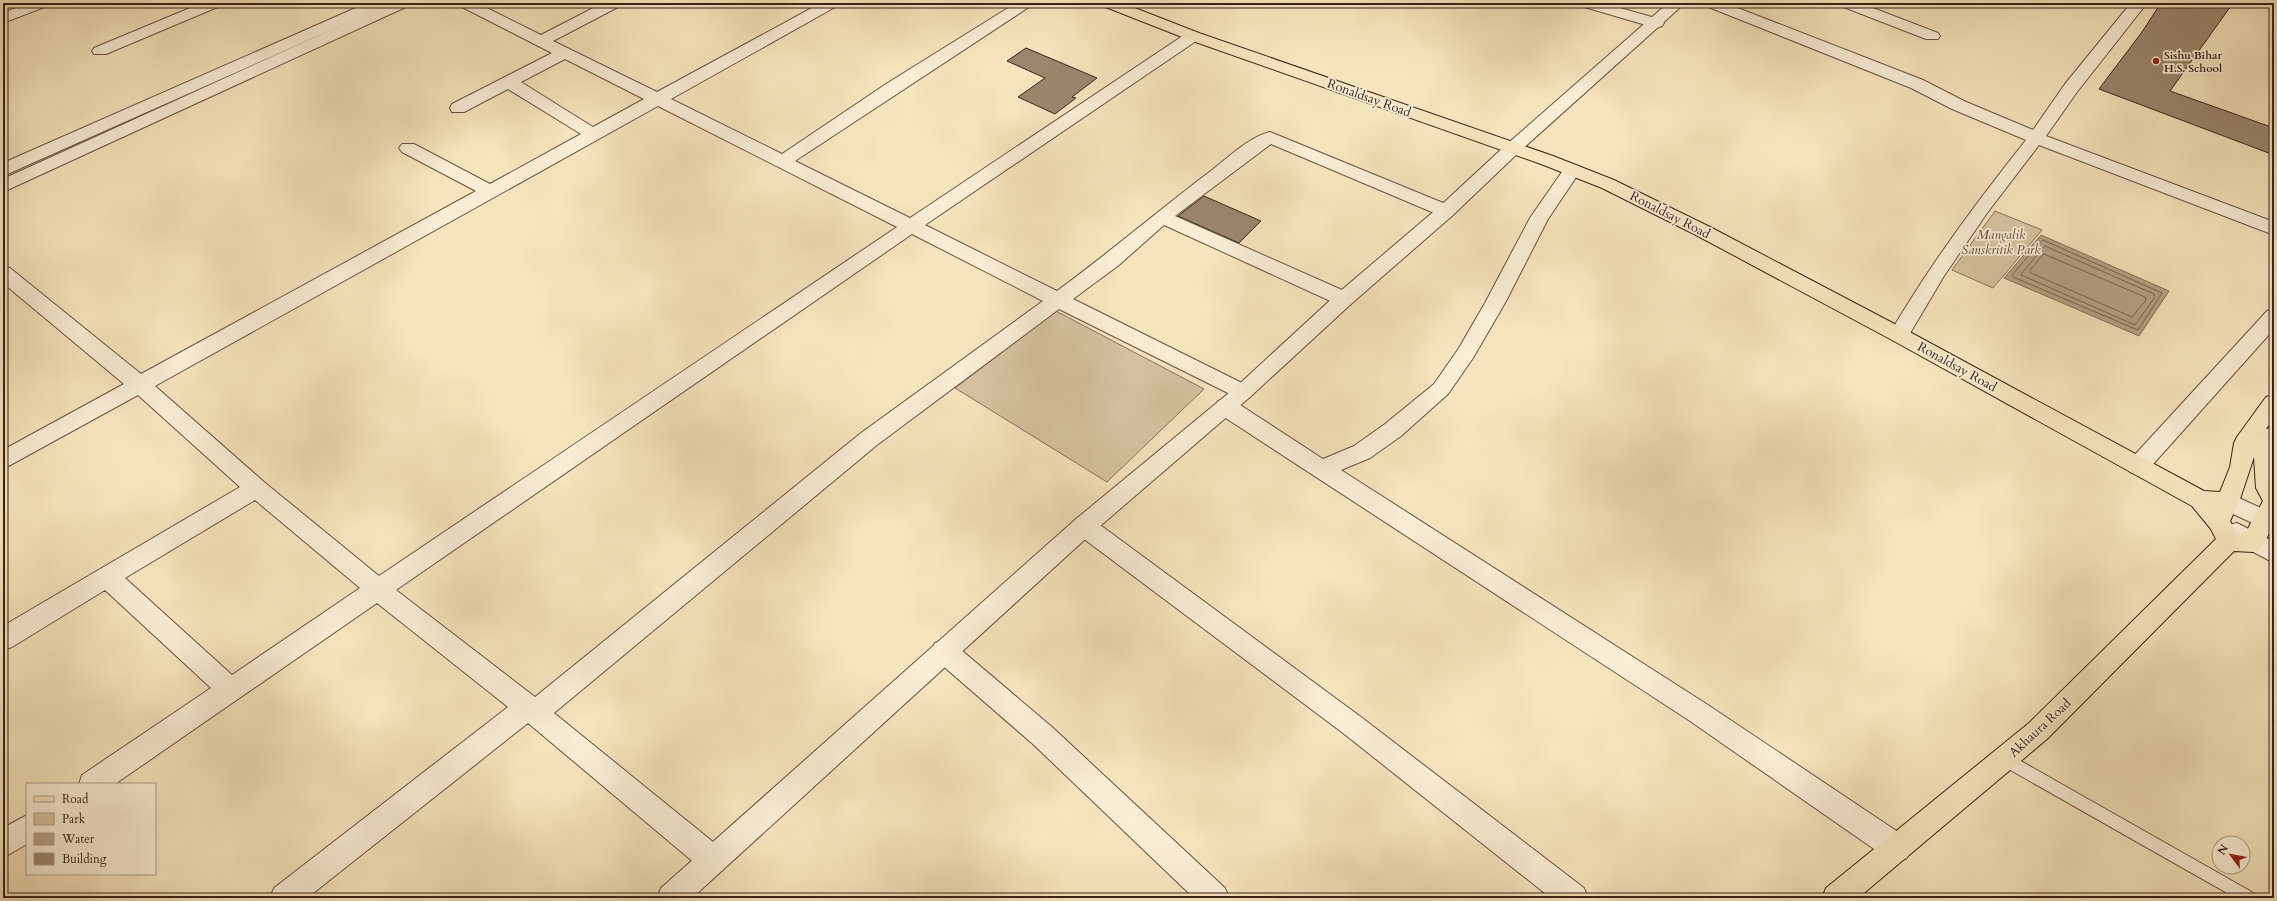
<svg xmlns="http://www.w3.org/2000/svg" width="2277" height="901" font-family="Cardo,serif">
	<rect width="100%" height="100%" fill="#f6e4bc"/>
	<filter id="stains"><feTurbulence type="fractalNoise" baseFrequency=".005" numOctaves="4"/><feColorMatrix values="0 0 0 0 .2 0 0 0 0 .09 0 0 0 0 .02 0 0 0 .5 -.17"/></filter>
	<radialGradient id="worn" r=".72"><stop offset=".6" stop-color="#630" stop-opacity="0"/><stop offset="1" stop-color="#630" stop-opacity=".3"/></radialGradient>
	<path fill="#d6c3a0" stroke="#88725c" d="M1995,211L2042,230L1993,288L1952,270Z
		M1056,311L1204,389L1107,482L955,388Z"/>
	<path fill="#b6a284" stroke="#846f59" d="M2041,235L2169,291L2139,336L2004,278Z"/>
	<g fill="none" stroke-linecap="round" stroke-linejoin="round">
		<path stroke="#78624e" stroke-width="1" d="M2043,240L2162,293L2138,330L2013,277V274Z
			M2045,246L2154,294L2155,297L2135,325L2021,275Z
			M2044,254L2145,297L2146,300L2132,317L2031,273L2030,271Z"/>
	</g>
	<path fill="#9b876d" stroke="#392218" d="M2161,3H2233L2170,91L2274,128V155L2099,89L2142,32Z
		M1026,48L1097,78L1072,97L1076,98L1055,114L1018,97L1045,78L1007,61Z
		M1204,196L1261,221L1239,243L1178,216Z"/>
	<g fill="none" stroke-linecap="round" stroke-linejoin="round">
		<defs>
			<path id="service" d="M2006,760L2249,898"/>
			<path id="minor" d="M28,3H50L47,6L3,23V13Z
				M202,3H223L220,6L106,54H94L92,51L94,48Z
				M367,3H388L385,6L3,176V163Z
				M457,3H477L541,35L603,3H623L620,6L553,41L657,92L821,3H840L837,6L671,99L782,154L886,84L1016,3H1035L795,161L910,218L1187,33H1199L1201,36L1199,39L925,225L1057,291C1110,252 1159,210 1212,170C1229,157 1249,137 1270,132L1453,207L1455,211L1453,215L1446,217L1439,215L1271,144L1175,216L1351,294L1354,299L1351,304L1344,306L1337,304L1164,225L1119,265L1073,299L1250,387L1254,392L1250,397L1243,400L1236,397L1059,309L877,445L554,713L723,850L727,860L723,870L713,874L703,870L528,723L307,898H270L274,888L508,707L377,603L115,784H79L82,775L211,688L105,590L12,647L3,650V626L240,487L138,395L3,469V450L124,384L3,283V266L10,268L141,374L476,191L402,152L399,148L402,144H414L490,184L581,134L508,89L464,112H452L450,108L452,104L552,53L460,6ZM565,59L644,99L593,127L521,82ZM658,106L897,227L379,576L264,482L155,386ZM912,234L1043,301L861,433L535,697L396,590ZM255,500L360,588L232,675L125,578Z
				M1578,3H1603L1662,20L1664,23L1662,26L1656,28L1581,6Z
				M1703,3H1725L1923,80L1964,101L2033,130L2065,84L2131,3H2147L2077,92L2046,136L2274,222V235L2039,145L1987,213L1944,276L1906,340L1899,342L1892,340L1889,335C1929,266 1976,203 2026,140L1952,109L1911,88L1706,6Z
				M1838,3H1860L1938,33L1940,36L1938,39H1926L1841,6Z
				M1572,164L1578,166L1581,170L1548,219L1505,303L1473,358L1448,394L1401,436L1370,458L1341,470L1708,705L1907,838L1911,848L1907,858L1897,862L1887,858L1690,721L1218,413L1215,407L1218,401L1226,399L1234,401L1323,459L1354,446L1385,424L1434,384L1459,348L1485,303L1530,218L1566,166Z
				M2274,309V329L2146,472L2138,475L2130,472L2127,466L2130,460L2267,311Z
				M1084,517L1092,519L1361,717L1584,888L1588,898H1551L1343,733L1076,533L1072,526L1076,519Z
				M944,640L953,643L1052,727L1225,888L1229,898H1194L1034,745L935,659L931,651L935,643Z
				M27,815V844L3,858V828Z"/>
			<path id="tertiary" d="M390,3H411L408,6L3,192V179Z
				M1668,3H1685L1518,153L1453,215L1351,304L1250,397L1092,533L692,898H657L661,888L1076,519L1236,387L1337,294L1439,207L1506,145Z
				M2228,493L2274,514V533L2220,508L2217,502L2220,496Z
				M2237,523L2274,542V563L2229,539L2225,532L2229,525Z"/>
			<path id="primary" d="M1100,3H1122L1199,33L1553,156L1614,180L1710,227L1906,330L2204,491L2220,492L2230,467L2234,443L2237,437L2266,397L2274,395V418L2260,437L2266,429L2274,427V524L2261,549L2253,552L2234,551L2047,739L1858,898H1822L1826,888L2029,723L2216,539L2211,529L2192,506L1892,340L1696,235L1602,188L1541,164L1187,39L1103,6ZM2254,457L2256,488L2263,501L2246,532H2236L2230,521L2239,502Z"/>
		</defs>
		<use href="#service" stroke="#685241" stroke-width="15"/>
		<use href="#minor" stroke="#685241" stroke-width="2"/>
		<use href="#tertiary" stroke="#685241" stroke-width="2"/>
		<use href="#primary" stroke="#392218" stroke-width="2"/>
		<use href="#service" stroke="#f9edd3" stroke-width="13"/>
		<use href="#minor" fill="#f9edd3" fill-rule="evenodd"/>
		<use href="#tertiary" fill="#f9edd3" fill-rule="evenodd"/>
		<use href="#primary" fill="#f6e4bc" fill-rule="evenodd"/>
	</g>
	<circle fill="#8f2418" stroke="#f9edd3" stroke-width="1.5" cx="2156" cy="61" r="4"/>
	<g text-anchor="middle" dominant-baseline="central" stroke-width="3.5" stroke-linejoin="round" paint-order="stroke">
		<g font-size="11" font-weight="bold" fill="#392218" stroke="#f9edd3" text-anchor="start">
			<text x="2164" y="55">Sishu Bihar<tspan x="2164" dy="13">H.S. School</tspan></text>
		</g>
		<g font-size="13" fill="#392218" stroke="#f9edd3">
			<text transform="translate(1369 98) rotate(20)">Ronaldsay Road</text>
			<text transform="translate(1670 215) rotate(27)">Ronaldsay Road</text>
			<text transform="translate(1957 367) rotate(29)">Ronaldsay Road</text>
			<text transform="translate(2040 728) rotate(-43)">Akhaura Road</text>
		</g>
		<g font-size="13" font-style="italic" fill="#604a3a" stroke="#f9edd3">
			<text x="2001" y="235">Mangalik<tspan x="2001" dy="15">Sanskritik Park</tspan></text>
		</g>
	</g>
	<rect width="2277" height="901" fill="none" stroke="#f6e4bc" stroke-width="16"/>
	<rect x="4" y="4" width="2269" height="893" fill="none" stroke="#392218" stroke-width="2"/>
	<rect x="8" y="8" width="2261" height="885" fill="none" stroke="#392218"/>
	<rect x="26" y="783" width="130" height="92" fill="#f9edd3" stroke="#ac9c88"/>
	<rect x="34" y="796" width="20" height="6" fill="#f6e4bc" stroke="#ac9c88"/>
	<text x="62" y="803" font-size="12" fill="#392218">Road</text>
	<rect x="34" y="813" width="20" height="12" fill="#d6c3a0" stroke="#ac9c88"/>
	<text x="62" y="823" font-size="12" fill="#392218">Park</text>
	<rect x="34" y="833" width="20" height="12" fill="#b6a284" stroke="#ac9c88"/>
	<text x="62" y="843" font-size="12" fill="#392218">Water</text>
	<rect x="34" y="853" width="20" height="12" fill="#9b876d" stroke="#ac9c88"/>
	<text x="62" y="863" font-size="12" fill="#392218">Building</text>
	<g transform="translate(2231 855) rotate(302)"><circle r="19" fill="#f9edd3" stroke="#ac9c88"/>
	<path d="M0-3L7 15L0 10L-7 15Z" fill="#8f2418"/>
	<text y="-6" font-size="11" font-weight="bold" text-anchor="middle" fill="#392218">N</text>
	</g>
	<rect width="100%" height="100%" filter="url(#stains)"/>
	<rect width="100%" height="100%" fill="url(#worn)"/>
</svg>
